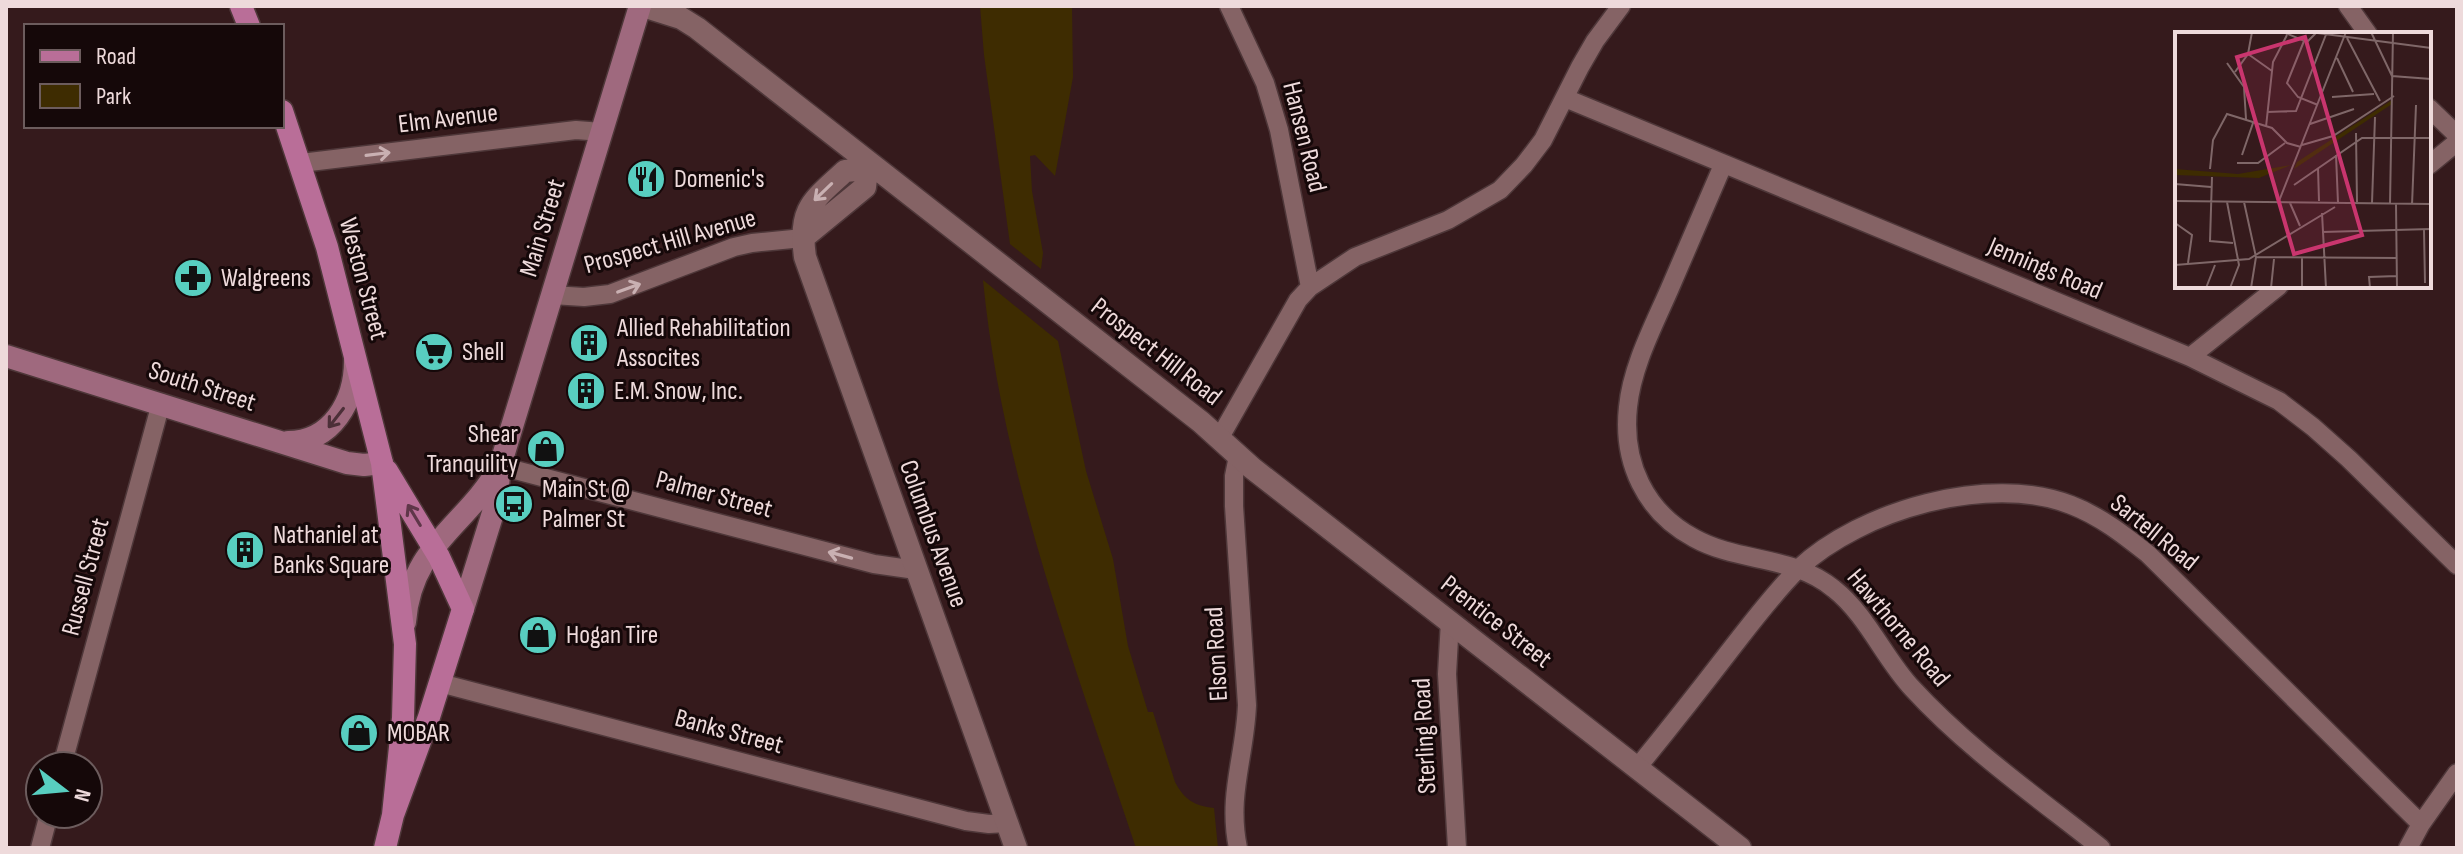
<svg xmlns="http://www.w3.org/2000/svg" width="2463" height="854" font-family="'Sofia Sans Condensed',sans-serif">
	<rect width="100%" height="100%" fill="#351a1c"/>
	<path fill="#3e2c01" d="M980,6H1072L1073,77L1055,176L1035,155L1030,156L1032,191L1043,253L1041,269L1010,244L984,55Z
		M983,280L1058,341L1086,471L1113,559L1128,646L1148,712H1153L1175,782C1184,799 1194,806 1214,808L1218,848H1136C1074,662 1002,476 983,280Z"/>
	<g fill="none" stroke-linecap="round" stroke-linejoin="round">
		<defs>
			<path id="minor" d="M1229,6L1265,83L1279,130L1310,287
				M2348,6L2368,34
				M1565,98L2190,357L2279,401L2313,427L2349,459L2457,565
				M2429,108L2457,135
				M301,163L576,130L602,132
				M1723,165C1705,206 1688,247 1670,288C1654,325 1632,366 1628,407C1622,462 1645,512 1694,538C1739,563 1793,555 1834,589C1867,615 1884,658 1912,688C1968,749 2037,797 2101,848
				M2429,165L2457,142
				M552,295L584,297L610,294L734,247L752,243L803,238
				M2190,357L2279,286
				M1219,439L1298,300L1310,287L1355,257L1448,220L1500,190L1524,165L1543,140L1580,67L1595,41L1621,6
				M500,466L874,564L916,570
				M1450,621L1447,674L1457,848
				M440,683L966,821L989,824L1007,823
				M62,766L161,403
				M1637,768C1668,730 1698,692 1728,653C1750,625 1772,595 1798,569C1861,510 1989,473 2071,505C2100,516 2124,535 2148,554L2421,824
				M40,848L49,814
				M1238,848C1227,795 1245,757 1247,705L1234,506V476L1238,456
				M2408,848L2421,824L2457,773"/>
			<path id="tertiary" d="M643,6L681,18L697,28L1201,422L1252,468L1740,848
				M872,165L867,169L845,171C813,201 798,208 805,257L1016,848
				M803,238L865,187L867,169"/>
			<path id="secondary" d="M6,356L347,463L364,465L382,463
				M288,442C332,442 355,401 355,361
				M463,609L496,503L500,467
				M405,622C411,544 467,526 500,466L640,6"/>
			<path id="primary" d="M241,6L249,26
				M282,111L327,247L382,463L405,644L403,718L393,815
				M385,848L393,815L429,717L463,609L439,557L387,471"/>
		</defs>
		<use href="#minor" stroke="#4e3739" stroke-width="21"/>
		<use href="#tertiary" stroke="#4e3739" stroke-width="25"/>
		<use href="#secondary" stroke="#4e3739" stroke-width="25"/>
		<use href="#primary" stroke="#4e3739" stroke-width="25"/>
		<use href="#minor" stroke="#856365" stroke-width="18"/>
		<use href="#tertiary" stroke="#856365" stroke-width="22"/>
		<use href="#secondary" stroke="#9f697e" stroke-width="22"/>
		<use href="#primary" stroke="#b96e98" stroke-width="22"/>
	</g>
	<defs><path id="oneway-shaft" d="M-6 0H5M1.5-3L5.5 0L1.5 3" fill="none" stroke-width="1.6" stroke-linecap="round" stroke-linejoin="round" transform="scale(2)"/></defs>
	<g stroke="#c9b0b2">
		<use href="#oneway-shaft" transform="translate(378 154) rotate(-7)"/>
		<use href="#oneway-shaft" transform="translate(823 192) rotate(136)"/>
		<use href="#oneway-shaft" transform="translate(629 288) rotate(-20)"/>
		<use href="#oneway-shaft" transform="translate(840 555) rotate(-165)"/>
	</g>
	<use stroke="#4c2f38" href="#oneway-shaft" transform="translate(336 418) rotate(128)"/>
	<use stroke="#5f3649" href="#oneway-shaft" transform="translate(414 515) rotate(-121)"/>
	<defs>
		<symbol id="restaurant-disc" viewBox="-11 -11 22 22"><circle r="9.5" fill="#58cec0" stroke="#150809"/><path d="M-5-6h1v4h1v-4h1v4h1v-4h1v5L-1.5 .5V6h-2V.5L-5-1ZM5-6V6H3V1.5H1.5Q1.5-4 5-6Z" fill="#111"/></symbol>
		<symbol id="pharmacy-disc" viewBox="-11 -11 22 22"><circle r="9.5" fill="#58cec0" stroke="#150809"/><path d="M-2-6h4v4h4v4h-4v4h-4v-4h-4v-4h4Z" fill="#111"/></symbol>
		<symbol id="building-disc" viewBox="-11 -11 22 22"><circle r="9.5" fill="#58cec0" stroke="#150809"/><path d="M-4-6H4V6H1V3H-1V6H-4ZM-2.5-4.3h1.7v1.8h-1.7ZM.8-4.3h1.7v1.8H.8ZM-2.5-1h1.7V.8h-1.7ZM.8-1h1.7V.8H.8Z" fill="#111"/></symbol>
		<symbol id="supermarket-disc" viewBox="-11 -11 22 22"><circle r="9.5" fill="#58cec0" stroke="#150809"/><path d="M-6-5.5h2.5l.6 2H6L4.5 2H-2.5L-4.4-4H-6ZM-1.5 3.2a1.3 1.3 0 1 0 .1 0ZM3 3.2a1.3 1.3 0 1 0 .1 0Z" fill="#111"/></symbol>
		<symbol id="shop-disc" viewBox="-11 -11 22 22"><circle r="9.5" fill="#58cec0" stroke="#150809"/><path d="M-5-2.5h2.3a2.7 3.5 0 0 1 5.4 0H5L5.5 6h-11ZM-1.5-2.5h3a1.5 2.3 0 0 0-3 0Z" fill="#111"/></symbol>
		<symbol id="bus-disc" viewBox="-11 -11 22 22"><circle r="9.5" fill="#58cec0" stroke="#150809"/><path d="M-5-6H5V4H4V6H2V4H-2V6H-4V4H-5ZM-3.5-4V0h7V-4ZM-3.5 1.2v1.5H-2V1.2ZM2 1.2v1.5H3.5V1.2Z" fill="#111"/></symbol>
	</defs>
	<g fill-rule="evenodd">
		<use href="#restaurant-disc" x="624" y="157" width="44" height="44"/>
		<use href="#pharmacy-disc" x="171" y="256" width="44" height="44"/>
		<use href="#building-disc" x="567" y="321" width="44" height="44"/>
		<use href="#supermarket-disc" x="412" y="330" width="44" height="44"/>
		<use href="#building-disc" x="564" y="369" width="44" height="44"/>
		<use href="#shop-disc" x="524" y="427" width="44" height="44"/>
		<use href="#bus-disc" x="492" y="482" width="44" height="44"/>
		<use href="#building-disc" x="223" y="528" width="44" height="44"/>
		<use href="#shop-disc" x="516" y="613" width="44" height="44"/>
		<use href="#shop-disc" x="337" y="711" width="44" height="44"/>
	</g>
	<g text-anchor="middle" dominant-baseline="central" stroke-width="6" stroke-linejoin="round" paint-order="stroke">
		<g font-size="26" fill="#eedadb" stroke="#150809">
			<text transform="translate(448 119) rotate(-7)">Elm Avenue</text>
			<text transform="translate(1304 137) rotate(76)">Hansen Road</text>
			<text transform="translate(543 228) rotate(-73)">Main Street</text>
			<text transform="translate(670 242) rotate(-16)">Prospect Hill Avenue</text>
			<text transform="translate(2045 269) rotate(23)">Jennings Road</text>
			<text transform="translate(363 279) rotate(75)">Weston Street</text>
			<text transform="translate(1156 352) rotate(38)">Prospect Hill Road</text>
			<text transform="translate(202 387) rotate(18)">South Street</text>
			<text transform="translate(714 495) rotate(15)">Palmer Street</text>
			<text transform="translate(2154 533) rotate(39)">Sartell Road</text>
			<text transform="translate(933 534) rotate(70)">Columbus Avenue</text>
			<text transform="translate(86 577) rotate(-75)">Russell Street</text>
			<text transform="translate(1496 622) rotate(38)">Prentice Street</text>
			<text transform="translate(1898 628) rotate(50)">Hawthorne Road</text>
			<text transform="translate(1217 654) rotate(-93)">Elson Road</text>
			<text transform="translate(729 732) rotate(15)">Banks Street</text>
			<text transform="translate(1425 736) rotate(-93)">Sterling Road</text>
		</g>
		<g font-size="26" fill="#eedadb" stroke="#150809" text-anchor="start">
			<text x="674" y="179">Domenic's</text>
			<text x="221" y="278">Walgreens</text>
			<text x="617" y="328">Allied Rehabilitation<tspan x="617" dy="30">Assocites</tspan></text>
			<text x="462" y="352">Shell</text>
			<text x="614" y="391">E.M. Snow, Inc.</text>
			<text x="518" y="434" text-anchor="end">Shear<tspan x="518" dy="30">Tranquility</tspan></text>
			<text x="542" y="489">Main St @<tspan x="542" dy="30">Palmer St</tspan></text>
			<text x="273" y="535">Nathaniel at<tspan x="273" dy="30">Banks Square</tspan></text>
			<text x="566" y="635">Hogan Tire</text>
			<text x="387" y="733">MOBAR</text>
		</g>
	</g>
	<g transform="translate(2175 32)">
		<rect width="256" height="256" fill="#351a1c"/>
		<path d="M217,68V72L119,137L122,130ZM116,133L84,146L0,143V137L63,142Z" fill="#3e2c01"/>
		<path fill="none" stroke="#7f6768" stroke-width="2" d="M108,0L132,10L142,0M196,0L217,44L256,47M142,1L256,16M172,6L205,69M129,9L112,51L123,65L143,73M73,22L97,39M162,26L178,60M52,31L69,55L71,87M60,40L73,22L77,0M157,65L199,62M92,80L121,79L152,0M135,92L179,77M91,95L98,30L112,3M181,101L182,170M127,113L158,104L219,64M67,123L78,91M161,123L163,171M62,131H83L110,111M143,136L144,169M35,137L38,108L52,82L97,96L112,111L126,115M37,145L35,209L58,211M0,152L36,155M119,153L187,106H256M0,169L256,172M104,169L171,0M52,170L64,233L55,256M69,170L81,225L76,256M115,171L125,194M197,171L200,85M215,172L218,0M221,172L222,256M237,173L241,73M147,181L151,256M0,191L17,203L13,231M249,198L250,251M147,200L256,197M81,225L222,226M0,233L74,227L160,175M31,256L40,233M96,256L99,227M127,256V226M195,256L194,245L222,244"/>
		<path fill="#c9356e" fill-opacity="0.15" stroke="#c9356e" stroke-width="4" d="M130,5L187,203L119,222L62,25Z"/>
		<rect width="256" height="256" fill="none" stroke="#eedadb" stroke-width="4"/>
	</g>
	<rect width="2463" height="854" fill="none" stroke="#eedadb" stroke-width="16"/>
	<rect x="24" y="24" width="260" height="104" fill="#150809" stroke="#6c5c5d" stroke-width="2"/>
	<rect x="40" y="50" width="40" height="12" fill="#b96e98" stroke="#6c5c5d" stroke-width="2"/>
	<text x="96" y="64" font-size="24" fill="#eedadb">Road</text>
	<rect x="40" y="84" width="40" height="24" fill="#3e2c01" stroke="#6c5c5d" stroke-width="2"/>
	<text x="96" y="104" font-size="24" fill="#eedadb">Park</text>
	<g transform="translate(64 790) rotate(106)"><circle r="38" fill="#150809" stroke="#6c5c5d" stroke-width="2"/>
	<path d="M0-6L14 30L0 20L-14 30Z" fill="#58cec0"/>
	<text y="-12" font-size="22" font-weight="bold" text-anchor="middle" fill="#eedadb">N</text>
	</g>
</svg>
